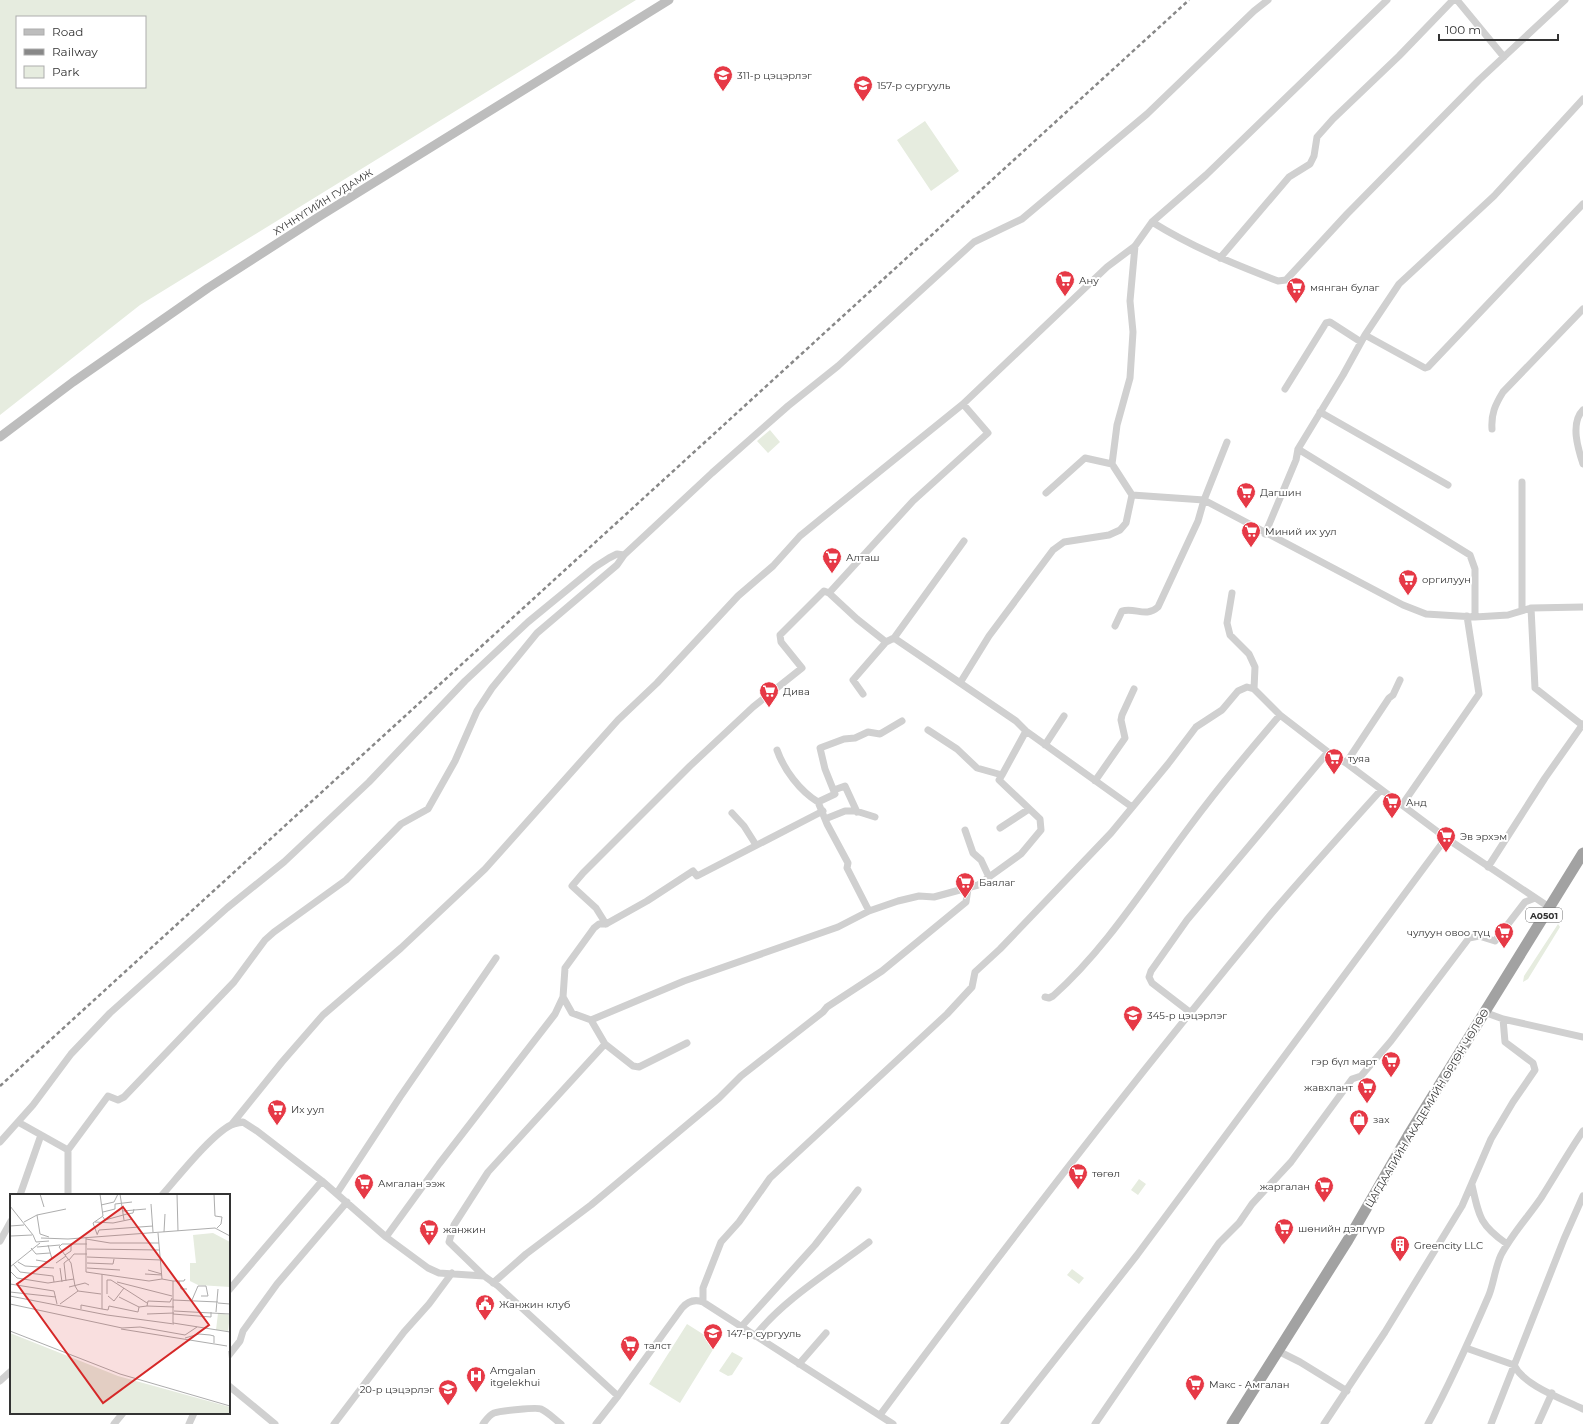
<svg xmlns="http://www.w3.org/2000/svg" width="1583" height="1424" font-family="Montserrat,sans-serif">
	<rect width="100%" height="100%" fill="#fff"/>
	<path fill="#e6ecdf" fill-rule="evenodd" d="M0,0H636L140,305L0,415ZM17,17H145V87H17Z
		M925,121L959,171L931,191L897,140Z
		M770,430L780,442L768,453L757,441Z
		M1558,924L1560,927L1528,979L1523,982L1524,976Z
		M1139,1179L1146,1184L1138,1195L1131,1190Z
		M1072,1269L1084,1278L1079,1284L1067,1275Z
		M687,1324L717,1343L680,1403L649,1384Z
		M732,1352L743,1358L732,1375L728,1376L719,1371Z"/>
	<g fill="none" stroke-linecap="round" stroke-linejoin="round">
		<path stroke="#d0d0d0" stroke-width="7" d="M1457,0L1504,57
			M1152,222C1192,247 1234,264 1278,281L1286,280L1347,214L1479,80L1565,0
			M1135,246L1130,301L1133,332L1130,378L1117,425L1112,464L1132,495L1204,500L1403,605L1426,614L1475,617L1508,615L1531,608L1583,607
			M1220,258L1289,177L1310,164L1314,156L1317,137L1333,119L1399,56L1453,0
			M1365,335L1425,368L1428,367L1583,204
			M1285,389L1326,323L1330,322L1361,342
			M1583,410C1570,423 1578,449 1583,464
			M1320,412L1448,485
			M1492,429C1491,414 1495,405 1503,392L1583,309
			M1298,449L1470,555L1475,569V617
			M1522,482V610
			M1046,493L1085,458L1112,464
			M1265,534L1296,460L1298,449L1343,375L1365,335L1399,284L1494,196L1583,99
			M829,593L913,501L988,433L963,404
			M1232,593L1227,623L1230,635L1249,654L1255,667L1254,689
			M1531,608L1535,688L1582,725
			M1115,626L1122,611C1135,607 1146,618 1158,607L1198,521L1204,500L1227,442
			M894,638L964,541
			M960,683L989,636L1053,550L1064,542L1109,535L1120,530L1126,523L1132,495
			M863,694L853,680L886,642
			M1045,745L1064,716
			M777,750C784,770 800,791 818,802
			M1346,763L1389,698L1393,695L1400,680
			M1002,775L1026,731
			M1095,781L1125,738L1121,720L1122,715L1134,689
			M834,790L845,786L857,812
			M1402,805L1479,694L1467,616
			M732,813L744,826L756,845
			M825,819L845,811H856L875,817
			M1000,828L1029,809
			M965,830L973,853L981,860L989,877
			M1488,867L1545,778L1583,724
			M869,911L847,868L848,863L827,824L818,802L835,794L825,769L820,748L844,739L855,738L868,732L880,734L902,721
			M606,924L647,901L693,871L697,876L823,811
			M1045,997L1049,998L1053,996C1106,949 1147,883 1190,826C1218,788 1249,751 1280,715
			M1484,1012L1503,1019L1583,1037
			M1191,1013L1152,983L1149,977L1151,971L1187,920L1328,752
			M591,1020L684,981L838,927L869,911L898,901L919,896L934,897L978,885L1021,854L1041,830L1040,819L999,780L1002,775L977,768L957,749L928,730
			M605,1044L633,1066L639,1067L687,1043
			M18,1122L68,1150
			M232,1124L282,1062L323,1015L401,948L485,869L618,720L657,683L738,596L773,566L800,536L822,518L963,404L1107,267L1135,246L1152,222L1206,175L1387,0
			M0,1142L33,1105L71,1054L110,1013L227,908L284,862L369,782L465,681L528,622L595,567L609,558L617,554L624,555
			M1472,1185C1479,1217 1480,1225 1507,1244
			M337,1193L400,1097L496,958
			M20,1195L41,1135
			M68,1195V1150L108,1096L118,1100L124,1097L234,982L265,940L274,932L346,880L401,824L428,809L455,761L477,711L492,688L537,633L617,565L624,555L712,473L788,406L838,366L974,242L1022,219L1147,114L1254,11L1268,0
			M162,1195C178,1177 211,1135 231,1125C235,1123 239,1123 243,1122L257,1131L322,1181L386,1237L428,1268L439,1273L484,1276L498,1286L618,1396L682,1308C688,1301 695,1299 703,1302L893,1424
			M386,1237L439,1164L555,1014L563,997
			M0,1241L11,1221
			M484,1276L449,1242L454,1225L488,1172L605,1044L591,1020L572,1013L563,997L565,968L594,928L599,924H606L596,908L572,886L583,873L690,766L753,707L802,668L781,642L780,635L824,591L829,593L857,619L886,642L894,638L1016,721L1026,731L1132,807
			M493,1283L526,1254L591,1205L719,1098L741,1076L823,1012L827,1007L882,971L966,902L968,889
			M229,1290L322,1181
			M703,1302V1288L721,1242L739,1222L770,1178L947,1014L972,987L975,972L1000,949L1111,833L1168,764L1196,727L1222,710L1238,691L1247,687L1254,689L1280,715L1328,752L1346,763L1446,838L1549,907
			M741,1327L815,1245L858,1190
			M755,1336C784,1299 831,1271 869,1242
			M1466,1348L1514,1365C1524,1386 1563,1399 1583,1409
			M1278,1351L1300,1362L1347,1391
			M229,1355L240,1341L243,1331L277,1284L347,1202
			M799,1364L826,1333
			M0,1381L11,1371
			M229,1386L275,1424
			M880,1415C1006,1245 1136,1077 1271,914C1307,872 1344,831 1381,790
			M114,1424L123,1413
			M189,1424L194,1413
			M334,1424L404,1332L429,1304L452,1273
			M483,1424C486,1420 489,1415 494,1413C500,1411 536,1407 541,1409C548,1412 554,1419 561,1424
			M596,1424L618,1396
			M1004,1424L1137,1255L1446,838
			M1095,1424L1219,1243L1239,1223L1252,1204L1291,1162L1352,1079L1361,1076L1391,1041L1469,938L1479,936L1495,941L1525,902L1535,898
			M1324,1424L1385,1332L1462,1206L1491,1139L1513,1102L1535,1070L1533,1063L1505,1042L1503,1019
			M1428,1424C1451,1382 1470,1339 1489,1295C1494,1282 1495,1268 1501,1255C1512,1234 1528,1217 1541,1198C1555,1176 1568,1153 1583,1131
			M1491,1424L1564,1239L1583,1196
			M1538,1424L1552,1393"/>
		<path stroke="#bdbdbd" stroke-width="9" d="M0,437L73,382L208,288L320,216L669,0"/>
		<path stroke="#a2a2a2" stroke-width="11" d="M1232,1424L1348,1240L1408,1136L1583,853"/>
		<path stroke="#888" stroke-width="2.5" stroke-dasharray="4 3" stroke-linecap="butt" d="M0,1086L1189,0"/>
	</g>
	<defs>
		<symbol id="school-pin" viewBox="-11 -11 22 30"><path d="M0 17L-7.5 6A9.5 9.5 0 1 1 7.5 6Z" fill="#e63946" stroke="#fff"/><path d="M0-5L7-2L0 1L-7-2ZM-4 1L0 2.5L4 1V4Q0 6-4 4Z" fill="#fff"/></symbol>
		<symbol id="supermarket-pin" viewBox="-11 -11 22 30"><path d="M0 17L-7.5 6A9.5 9.5 0 1 1 7.5 6Z" fill="#e63946" stroke="#fff"/><path d="M-6-5.5h2.5l.6 2H6L4.5 2H-2.5L-4.4-4H-6ZM-1.5 3.2a1.3 1.3 0 1 0 .1 0ZM3 3.2a1.3 1.3 0 1 0 .1 0Z" fill="#fff"/></symbol>
		<symbol id="shop-pin" viewBox="-11 -11 22 30"><path d="M0 17L-7.5 6A9.5 9.5 0 1 1 7.5 6Z" fill="#e63946" stroke="#fff"/><path d="M-5-2.5h2.3a2.7 3.5 0 0 1 5.4 0H5L5.5 6h-11ZM-1.5-2.5h3a1.5 2.3 0 0 0-3 0Z" fill="#fff"/></symbol>
		<symbol id="building-pin" viewBox="-11 -11 22 30"><path d="M0 17L-7.5 6A9.5 9.5 0 1 1 7.5 6Z" fill="#e63946" stroke="#fff"/><path d="M-4-6H4V6H1V3H-1V6H-4ZM-2.5-4.3h1.7v1.8h-1.7ZM.8-4.3h1.7v1.8H.8ZM-2.5-1h1.7V.8h-1.7ZM.8-1h1.7V.8H.8Z" fill="#fff"/></symbol>
		<symbol id="civic-pin" viewBox="-11 -11 22 30"><path d="M0 17L-7.5 6A9.5 9.5 0 1 1 7.5 6Z" fill="#e63946" stroke="#fff"/><path d="M-.6-6.5H3V-4.5H.6V-3L4-1V1h2V6H-6V1h2V-1L-.6-3ZM-1.2 2.5V6h2.4V2.5Z" fill="#fff"/></symbol>
		<symbol id="hospital-pin" viewBox="-11 -11 22 30"><path d="M0 17L-7.5 6A9.5 9.5 0 1 1 7.5 6Z" fill="#e63946" stroke="#fff"/><path d="M-5-5h3v3.5h4V-5h3V5h-3V1.5h-4V5h-3Z" fill="#fff"/></symbol>
	</defs>
	<g fill-rule="evenodd">
		<use href="#school-pin" x="712" y="64" width="22" height="30"/>
		<use href="#school-pin" x="852" y="74" width="22" height="30"/>
		<use href="#supermarket-pin" x="1054" y="269" width="22" height="30"/>
		<use href="#supermarket-pin" x="1285" y="276" width="22" height="30"/>
		<use href="#supermarket-pin" x="1235" y="481" width="22" height="30"/>
		<use href="#supermarket-pin" x="1240" y="520" width="22" height="30"/>
		<use href="#supermarket-pin" x="821" y="546" width="22" height="30"/>
		<use href="#supermarket-pin" x="1397" y="568" width="22" height="30"/>
		<use href="#supermarket-pin" x="758" y="680" width="22" height="30"/>
		<use href="#supermarket-pin" x="1323" y="747" width="22" height="30"/>
		<use href="#supermarket-pin" x="1381" y="791" width="22" height="30"/>
		<use href="#supermarket-pin" x="1435" y="825" width="22" height="30"/>
		<use href="#supermarket-pin" x="954" y="871" width="22" height="30"/>
		<use href="#supermarket-pin" x="1493" y="921" width="22" height="30"/>
		<use href="#school-pin" x="1122" y="1004" width="22" height="30"/>
		<use href="#supermarket-pin" x="1380" y="1050" width="22" height="30"/>
		<use href="#supermarket-pin" x="1356" y="1076" width="22" height="30"/>
		<use href="#supermarket-pin" x="266" y="1098" width="22" height="30"/>
		<use href="#shop-pin" x="1348" y="1108" width="22" height="30"/>
		<use href="#supermarket-pin" x="1067" y="1162" width="22" height="30"/>
		<use href="#supermarket-pin" x="353" y="1172" width="22" height="30"/>
		<use href="#supermarket-pin" x="1313" y="1175" width="22" height="30"/>
		<use href="#supermarket-pin" x="1273" y="1217" width="22" height="30"/>
		<use href="#supermarket-pin" x="418" y="1218" width="22" height="30"/>
		<use href="#building-pin" x="1389" y="1234" width="22" height="30"/>
		<use href="#civic-pin" x="474" y="1293" width="22" height="30"/>
		<use href="#school-pin" x="702" y="1322" width="22" height="30"/>
		<use href="#supermarket-pin" x="619" y="1334" width="22" height="30"/>
		<use href="#hospital-pin" x="465" y="1365" width="22" height="30"/>
		<use href="#supermarket-pin" x="1184" y="1373" width="22" height="30"/>
		<use href="#school-pin" x="437" y="1378" width="22" height="30"/>
	</g>
	<g text-anchor="middle" dominant-baseline="central" stroke-width="4" stroke-linejoin="round" paint-order="stroke">
		<rect fill="#fff" stroke="#707070" stroke-width="1" x="1526" y="908" width="36" height="14" rx="3"/>
		<g font-size="9" font-weight="bold" fill="#333">
			<text x="1544" y="915">A0501</text>
		</g>
		<g font-size="10" fill="#333" stroke="#fff" text-anchor="start">
			<text x="737" y="75">311-р цэцэрлэг</text>
			<text x="877" y="85">157-р сургууль</text>
			<text x="1079" y="280">Ану</text>
			<text x="1310" y="287">мянган булаг</text>
			<text x="1260" y="492">Дагшин</text>
			<text x="1265" y="531">Миний их уул</text>
			<text x="846" y="557">Алташ</text>
			<text x="1422" y="579">оргилуун</text>
			<text x="783" y="691">Дива</text>
			<text x="1348" y="758">туяа</text>
			<text x="1406" y="802">Анд</text>
			<text x="1460" y="836">Эв эрхэм</text>
			<text x="979" y="882">Баялаг</text>
			<text x="1490" y="932" text-anchor="end">чулуун овоо түц</text>
			<text x="1147" y="1015">345-р цэцэрлэг</text>
			<text x="1377" y="1061" text-anchor="end">гэр бүл март</text>
			<text x="1353" y="1087" text-anchor="end">жавхлант</text>
			<text x="291" y="1109">Их уул</text>
			<text x="1373" y="1119">зах</text>
			<text x="1092" y="1173">төгөл</text>
			<text x="378" y="1183">Амгалан ээж</text>
			<text x="1310" y="1186" text-anchor="end">жаргалан</text>
			<text x="1298" y="1228">шөнийн дэлгүүр</text>
			<text x="443" y="1229">жанжин</text>
			<text x="1414" y="1245">Greencity LLC</text>
			<text x="499" y="1304">Жанжин клуб</text>
			<text x="727" y="1333">147-р сургууль</text>
			<text x="644" y="1345">талст</text>
			<text x="490" y="1370">Amgalan<tspan x="490" dy="12">itgelekhui</tspan></text>
			<text x="1209" y="1384">Макс - Амгалан</text>
			<text x="434" y="1389" text-anchor="end">20-р цэцэрлэг</text>
		</g>
		<g font-size="10" fill="#333" stroke="#fff">
			<text transform="translate(323 202) rotate(-32)">ХҮННҮГИЙН ГУДАМЖ</text>
			<text transform="translate(1427 1108) rotate(-59)">ЦАГДААГИЙН АКАДЕМИЙН ӨРГӨН ЧӨЛӨӨ</text>
		</g>
	</g>
	<g transform="translate(10 1194)">
		<rect width="220" height="220" fill="#fff"/>
		<path d="M203,39L220,48V93L188,91L180,87V69H186L183,41ZM208,119L220,121L218,137L206,136ZM0,139L108,182L220,213V220H0Z" fill="#e6ecdf"/>
		<path fill="none" stroke="#adadad" stroke-width="1" d="M4,0H18M30,0L34,13M110,0L114,26M167,0L168,37M204,0L205,22L212,23L211,30L207,34M141,10L143,38M91,11L104,8L108,0M0,12L23,41L26,48L39,47M113,17L136,15M93,18L105,15V10L122,8M27,21L30,40L39,43M93,23L95,26L117,20L123,19L124,15M14,28L27,21L56,15M85,28L103,29L122,25M154,38L155,20M148,39L152,85L163,87V129L220,138M87,40L83,29L93,22L90,0M87,41L89,36L143,32M1,42L22,41M31,44L58,45L205,34L220,42M76,44V78L139,87L152,85M76,45L100,49H149M52,50H77M38,51L42,65L51,58M27,53L50,51M21,54L26,60L40,59M77,55L150,56M0,58V32L14,31M55,61L61,57V51M77,63L151,66M26,66L38,68L42,65M59,66L64,60H77M8,68L15,72L44,74M46,69L56,62M77,69L103,70L104,65M3,70L10,78L43,82L44,88M0,73L30,49M50,74L52,88M77,74L110,76M138,76L152,80M0,77L7,84L38,89L64,85M92,80V115L98,116L99,112L128,118L129,113L137,112L138,107L160,108L162,104M135,80L152,81M56,87L54,69L59,65M163,87H174L175,85M169,87L171,95H177M107,88L162,102M0,90L44,97L47,110M59,93L75,89L79,91M68,97L91,100M0,98L46,103M97,100V86H101L137,109M0,102L97,121L164,130M98,102L104,107L114,94M109,103L129,113M163,106L208,108M182,106L188,92H196L198,102H191M208,109L220,110M0,110L112,134L130,133L175,141L187,133M50,110L68,97L65,92L61,69L49,53L52,50M137,112L164,113M71,115V111L92,115M164,117L220,120M206,118L208,95M137,120L164,119M163,120L201,123V118M111,135L217,152M0,137L110,180L220,212M175,144L189,140L200,141L204,142V149M219,157L220,172"/>
		<path fill="#d62828" fill-opacity="0.15" stroke="#d62828" stroke-width="2" d="M113,13L199,131L93,209L7,90Z"/>
		<rect width="220" height="220" fill="none" stroke="#333" stroke-width="2"/>
	</g>
	<rect x="16" y="16" width="130" height="72" fill="#ffffff" stroke="#adadad"/>
	<rect x="24" y="29" width="20" height="6" fill="#bdbdbd" stroke="#adadad"/>
	<text x="52" y="36" font-size="12" fill="#333333">Road</text>
	<rect x="24" y="49" width="20" height="6" fill="#888888" stroke="#adadad"/>
	<text x="52" y="56" font-size="12" fill="#333333">Railway</text>
	<rect x="24" y="66" width="20" height="12" fill="#e6ecdf" stroke="#adadad"/>
	<text x="52" y="76" font-size="12" fill="#333333">Park</text>
	<path d="M1439 34v6h119v-6" fill="none" stroke="#333333" stroke-width="2"/>
	<text x="1445" y="34" font-size="12" fill="#333333" stroke="#ffffff" stroke-width="3" paint-order="stroke">100 m</text>
</svg>
